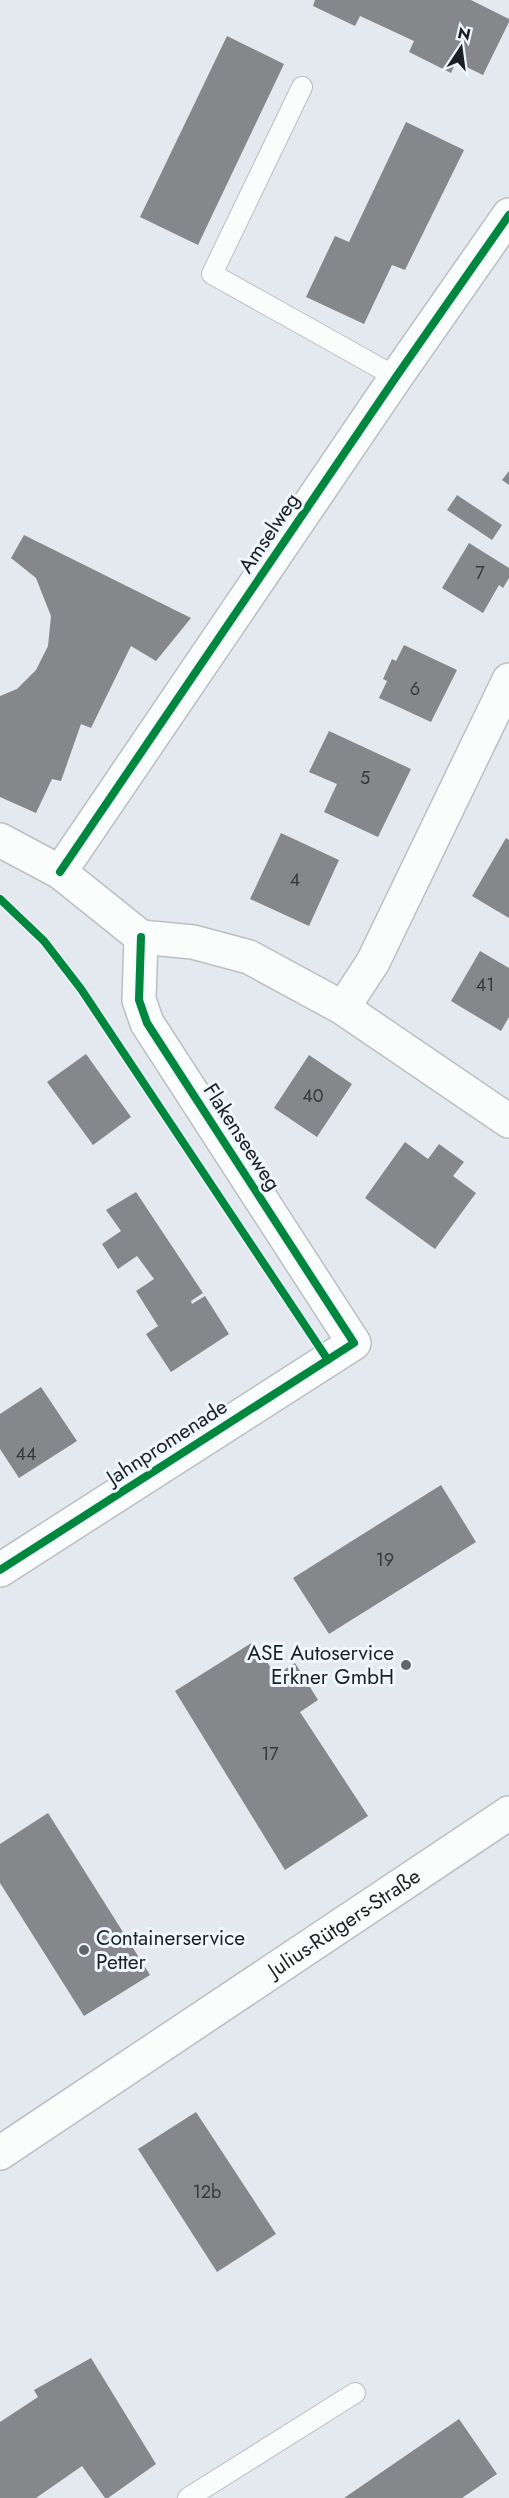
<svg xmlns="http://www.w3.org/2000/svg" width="509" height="2498" font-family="Jost,sans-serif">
	<rect width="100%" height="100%" fill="#e3e9ee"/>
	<path fill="#86878a" d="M315,0H471L509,19V22L483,75L456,62L451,73L409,52L414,41L360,16L355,26L313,6Z
		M227,36L284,64L198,245L140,217Z
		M406,122L464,150L405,270L392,265L364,324L306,297L335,236L349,242Z
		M509,471V485L502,480Z
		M457,495L502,525L492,540L447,510Z
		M24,535L191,618L156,661L131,646L91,728L81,724L61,781L52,779L36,813L0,797V696L17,689L36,670L48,646L51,616L45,601L36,578L11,558Z
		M469,543L509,568V578L503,588L499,585L483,613L442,588Z
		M404,645L457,670L431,722L379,698L387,681L383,679L392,659L396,661Z
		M329,731L411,769L378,837L324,812L337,784L309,772Z
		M281,833L339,860L309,926L250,899Z
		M506,838L509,840V918L472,896Z
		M480,951L509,968V1017L501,1031L451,1001Z
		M86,1054L131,1117L93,1145L47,1082Z
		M309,1055L352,1084L317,1137L274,1108Z
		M405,1142L428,1159L439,1144L464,1162L453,1176L476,1193L435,1249L365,1198Z
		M136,1192L203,1293L191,1301L192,1304L205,1296L229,1334L171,1372L146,1334L158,1326L136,1291L154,1279L137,1256L118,1269L102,1244L121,1231L106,1210Z
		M41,1387L77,1441L19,1478L0,1449V1414Z
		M441,1485L476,1542L329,1634L293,1578Z
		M253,1642L276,1675L295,1663L318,1700L300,1712L368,1816L285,1870L175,1691Z
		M48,1813L150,1975L84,2016L0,1883V1844Z
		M196,2112L276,2234L217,2272L138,2149Z
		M91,2358L156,2464L108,2498H105L82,2466L36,2498H0V2422L38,2397L34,2390Z
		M459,2419L497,2474L462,2498H344Z"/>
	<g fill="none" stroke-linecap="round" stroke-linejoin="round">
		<defs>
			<path id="service" d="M302,87L212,274L396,377
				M188,2498L355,2393"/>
			<g id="minor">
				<path d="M0,840L60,872L141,937L193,942L249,957L343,1008L509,1121"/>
				<path d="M60,872L396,377L509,215"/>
				<path d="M343,1008L373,962L509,680"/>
				<path d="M0,1570L354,1343L147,1023L139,1000L141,937"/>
				<path id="s1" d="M0,2153L509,1813"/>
			</g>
		</defs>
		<use href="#service" stroke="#babfc3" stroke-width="22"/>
		<use href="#minor" stroke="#babfc3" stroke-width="36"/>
		<use href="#service" stroke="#fbfcfc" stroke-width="20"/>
		<use href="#minor" stroke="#fbfcfc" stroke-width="33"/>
		<defs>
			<path id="cycleway" d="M60,872L396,377L509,215
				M0,899L44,941L81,989L328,1360
				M0,1570L354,1343L147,1023L139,1000L141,937"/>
		</defs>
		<use href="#cycleway" stroke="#eef7fe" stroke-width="11"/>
		<use href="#cycleway" stroke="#00873e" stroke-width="8"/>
	</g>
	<g fill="#616669" stroke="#eef7fe" stroke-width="2">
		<circle cx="406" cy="1665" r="6"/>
		<circle cx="84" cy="1950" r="6"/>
	</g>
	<g text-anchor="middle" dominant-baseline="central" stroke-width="6" stroke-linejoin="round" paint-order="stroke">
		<g font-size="18" fill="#36393c">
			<text x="480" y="573">7</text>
			<text x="415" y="689">6</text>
			<text x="365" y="778">5</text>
			<text x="295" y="880">4</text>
			<text x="485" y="985">41</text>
			<text x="313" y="1096">40</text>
			<text x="26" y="1454">44</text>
			<text x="385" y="1560">19</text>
			<text x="270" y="1754">17</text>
			<text x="207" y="2192">12b</text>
		</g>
		<g font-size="21" fill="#1b1f22" stroke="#eef7fe">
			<text transform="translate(269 533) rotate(-56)">Amselweg</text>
			<text transform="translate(242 1137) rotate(57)">Flakenseeweg</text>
			<text transform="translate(167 1442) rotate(-33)">Jahnpromenade</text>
			<text stroke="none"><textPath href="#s1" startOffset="414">Julius-Rütgers-Straße</textPath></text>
		</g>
		<g font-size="21" fill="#1b1f22" stroke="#eef7fe" text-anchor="end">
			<text x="394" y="1653">ASE Autoservice<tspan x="394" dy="24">Erkner GmbH</tspan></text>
			<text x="96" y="1938" text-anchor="start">Containerservice<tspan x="96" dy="24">Petter</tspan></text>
		</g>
	</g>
	<g transform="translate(461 48) rotate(13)" stroke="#eef7fe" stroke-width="4.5" paint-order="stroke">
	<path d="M0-4.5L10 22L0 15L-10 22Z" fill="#1b1f22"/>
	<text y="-9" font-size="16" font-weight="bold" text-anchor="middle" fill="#1b1f22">N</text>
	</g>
</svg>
